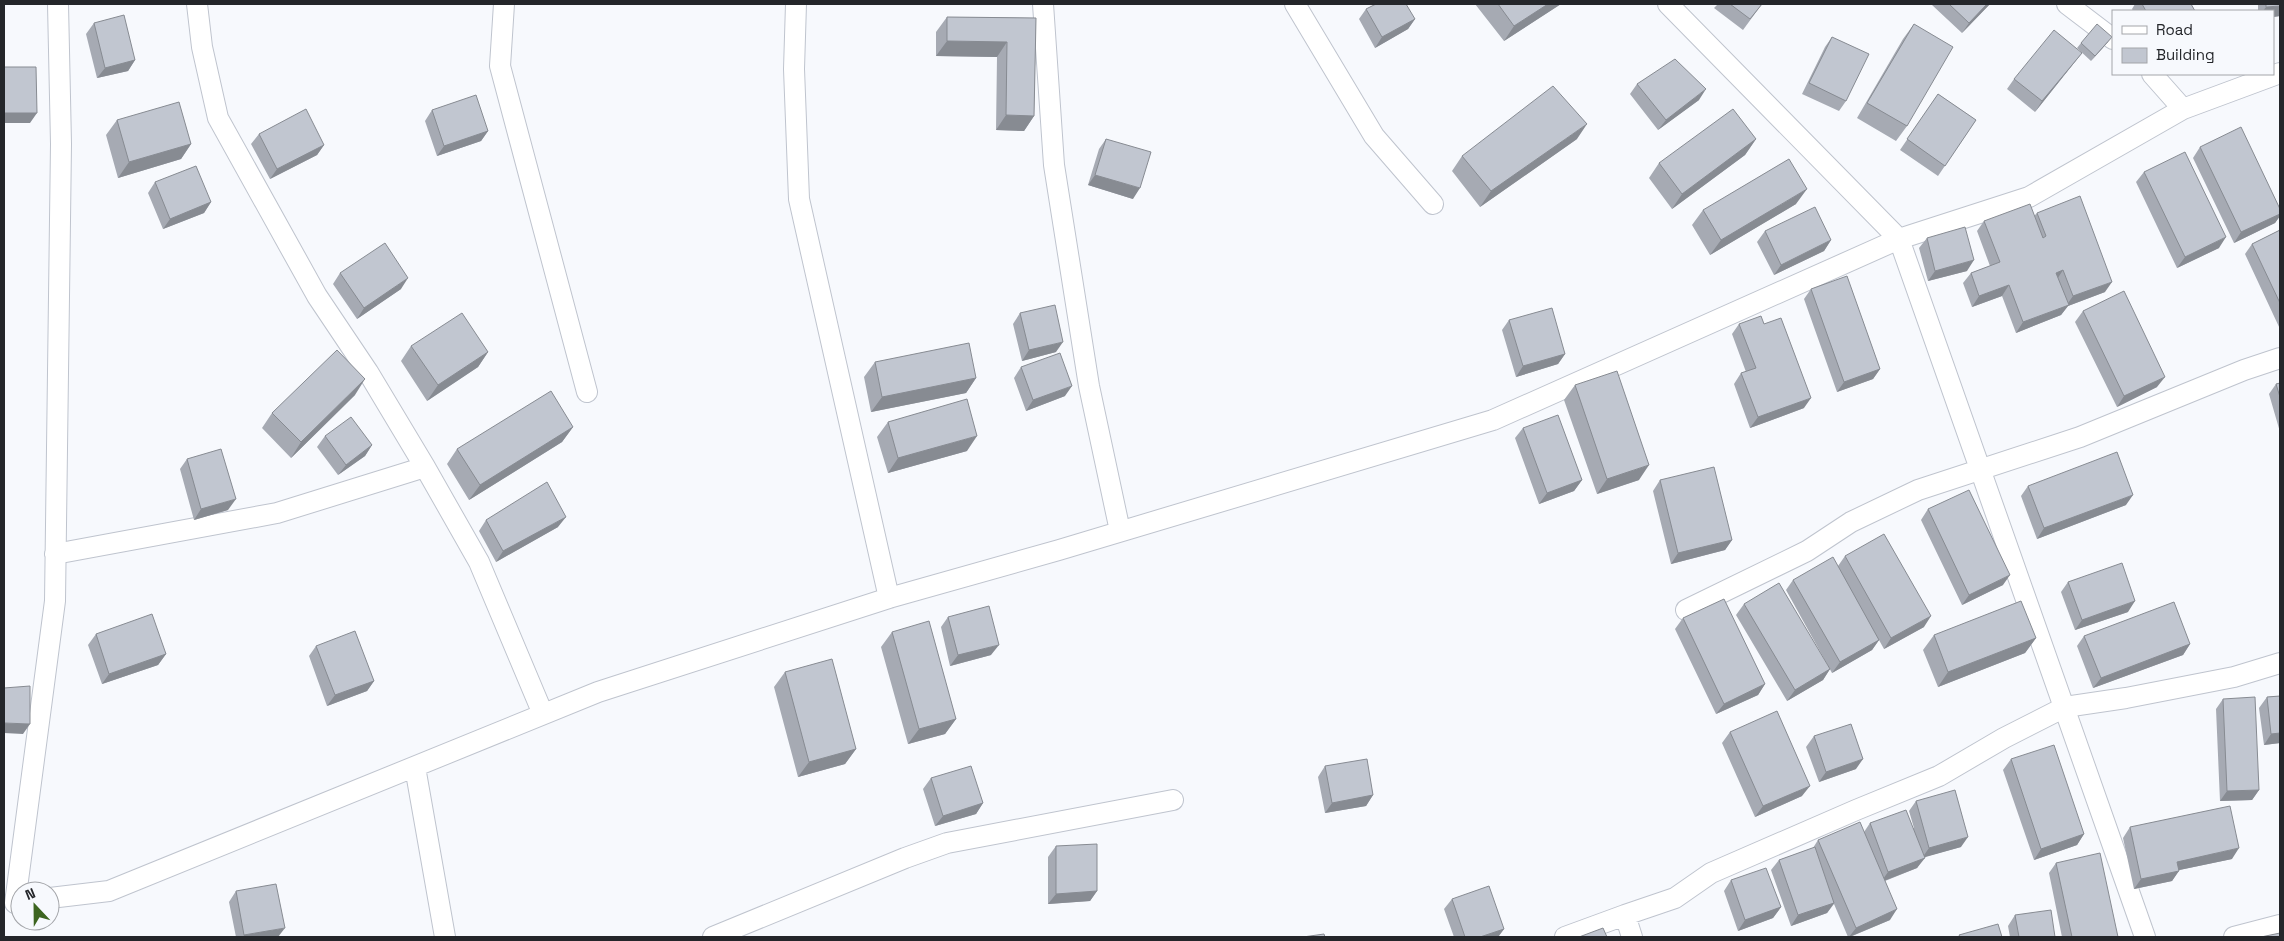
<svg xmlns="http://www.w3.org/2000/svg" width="2284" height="941" font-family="'Space Grotesk',sans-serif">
	<rect width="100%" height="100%" fill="#f7f9fd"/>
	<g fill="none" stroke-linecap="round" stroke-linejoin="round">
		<defs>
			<path id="minor" d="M197,4L202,47L218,118L317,296L368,372L425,467L479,562L543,714
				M504,4L500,66L587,392
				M796,4L794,69L799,199L889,598
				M1043,4L1054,165L1089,386L1120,531
				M1295,4L1374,136L1433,204
				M1668,4L1899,239L2145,937
				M2067,4L2113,39
				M2152,74L2183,109
				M55,554L277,513L425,467
				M1686,610L1807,551L1851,522L1918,490L2080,437L2244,370L2280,358
				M415,767L445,937
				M50,898L109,891L598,692L889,598L1059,550L1493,420L1899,239L2029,197L2183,109L2280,73
				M15,903L55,601L61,144L58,4
				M713,937L905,858L947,843L1173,800
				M1565,937L1625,915
				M1632,937L1625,915L1675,898L1711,873L1856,810L1939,776L2004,738L2065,707L2126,698L2234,677L2280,663
				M2234,937L2280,925"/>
		</defs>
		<use href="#minor" stroke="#bfc4ce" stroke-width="22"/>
		<use href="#minor" stroke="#fff" stroke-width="20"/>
	</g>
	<path fill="#a6aab3" d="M1475,4H1561L1504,41Z
		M1718,4H1762L1743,30L1714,8Z
		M1933,4H1990L1962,33L1932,5Z
		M2135,4H2191L2195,11H2133L2132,9Z
		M2258,4H2280V16L2273,17V11H2258Z
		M1366,9L1415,19L1408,29L1375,48L1359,19Z
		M947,17L1036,18L1034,116L1024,131L996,130L997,57L936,56V32Z
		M94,23L135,60L128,71L97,78L86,34Z
		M1914,24L1907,126L1896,141L1857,118L1903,39Z
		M1832,37L1846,101L1839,111L1802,94L1825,47Z
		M2108,42L2091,61L2077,48L2081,43Z
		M2082,53L2074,63L2035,112L2007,89L2014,79Z
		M1637,84L1699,100L1658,130L1630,94Z
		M1938,94L1976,120L1938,176L1900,150Z
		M432,110L488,131L481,141L437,156L425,121Z
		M117,120L191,144L181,159L118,178L106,135Z
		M259,134L324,145L317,155L270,179L251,144Z
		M1106,139L1133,199L1088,185L1099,149Z
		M1577,139L1480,207L1452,171L1462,156Z
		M1756,139L1745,155L1672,209L1649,178L1659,163Z
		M2200,147L2280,209V216L2275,223L2234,243L2193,158Z
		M2144,172L2219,248L2177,268L2136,182Z
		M155,182L211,202L204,213L163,229L148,193Z
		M1796,204L1710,255L1692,225L1703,210Z
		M2037,213L2105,292L2068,306L2061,315L2016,333L2002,296L1972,307L1963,283L1971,273L1990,266L1977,231L1984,221L2034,216Z
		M2280,230V329L2245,254L2252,244Z
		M1765,231L1831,240L1824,251L1774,275L1757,242Z
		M1927,238L1967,271L1928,281L1919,248Z
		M340,273L401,289L357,319L333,284Z
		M1811,289L1880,369L1873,379L1837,392L1804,299Z
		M2083,311L2157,387L2117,407L2075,322Z
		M1020,313L1056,352L1022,361L1013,324Z
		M1509,320L1565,354L1558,364L1516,377L1502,330Z
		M1739,324H1764L1804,408L1750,428L1734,384L1741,373L1746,372L1732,334Z
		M411,346L488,352L478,367L427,401L401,361Z
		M875,362L976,378L966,393L871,412L864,377Z
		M1021,367L1065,396L1026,411L1014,378Z
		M2280,383V432L2269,394L2276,384Z
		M1575,385L1639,480L1597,494L1564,400Z
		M355,395L291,458L262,428L272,413Z
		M888,422L967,451L888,473L877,437Z
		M573,427L562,442L469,500L447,464L457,449Z
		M1523,428L1582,480L1574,491L1539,504L1515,438Z
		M325,436L372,445L365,456L338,475L317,447Z
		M187,459L228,510L194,520L180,469Z
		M1660,480L1732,540L1725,550L1671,564L1653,491Z
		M2028,486L2126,505L2037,539L2021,496Z
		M1928,509L2003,585L1962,605L1921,520Z
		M486,520L558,527L496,562L479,531Z
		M1845,556L1924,627L1884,649L1879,640L1872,650L1832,673L1786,590L1793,580L1838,566Z
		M2068,582L2128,612L2075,630L2061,592Z
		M1744,604L1830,669L1823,680L1787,701L1736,615Z
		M948,617L991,655L950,666L941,627Z
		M1683,618L1765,684L1758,695L1716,714L1675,629Z
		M892,632L956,719L945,734L908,744L881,647Z
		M96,634L166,654L158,665L102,684L88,645Z
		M1934,635L2036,638L2025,653L1938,687L1923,650Z
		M2084,636L2190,644L2183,655L2093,688L2077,646Z
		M316,646L374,681L367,691L327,706L309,656Z
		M785,672L856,749L845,764L798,777L774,687Z
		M2280,696V743L2264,745L2259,708L2267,697Z
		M2223,699L2259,790L2252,800L2220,801L2216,709Z
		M1730,732L1802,796L1755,817L1722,743Z
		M1814,736L1856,769L1819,782L1806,747Z
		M2011,759L2084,834L2077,845L2034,860L2003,770Z
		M1325,766L1373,795L1366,806L1325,813L1318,777Z
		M931,778L983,803L976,814L935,826L923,789Z
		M1916,801L1961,847L1924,857L1917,868L1885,881L1890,920L1850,937H1848L1834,904L1827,913L1791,926L1771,870L1779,860L1813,848L1818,840L1864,832L1870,823L1914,828L1909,811Z
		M2130,827L2232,859L2179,870L2172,881L2134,889L2123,838Z
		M1056,846L1097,891L1090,901L1048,904V857Z
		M2056,863L2118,937H2062L2049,873Z
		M1731,880L1781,907L1773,918L1738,931L1724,891Z
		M236,891L278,937H236L229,902Z
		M1452,899L1504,929L1498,937H1454L1444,909Z
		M2015,915L2055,937H2010L2008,926Z"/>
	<path fill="#878b92" d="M1548,4H1561L1504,41L1514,26Z
		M1987,4H1990L1962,33L1969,23Z
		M2280,6V16L2273,17V11H2263L2266,7Z
		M1415,19L1408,29L1375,48L1382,37Z
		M2112,37L2108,42L2091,61L2095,56Z
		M947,41L1007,42L997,57L936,56Z
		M2082,53L2074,63L2035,112L2042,101Z
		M135,60L128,71L97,78L105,68Z
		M1706,89L1699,100L1658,130L1666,120Z
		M4,113H37L30,123H4Z
		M1006,115L1034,116L1024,131L996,130Z
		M1587,124L1577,139L1480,207L1491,191Z
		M488,131L481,141L437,156L444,146Z
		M1756,139L1745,155L1672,209L1682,194Z
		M191,144L181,159L118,178L129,162Z
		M324,145L317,155L270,179L277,169Z
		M1095,175L1140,188L1133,199L1088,185Z
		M1807,189L1796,204L1710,255L1721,240Z
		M211,202L204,213L163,229L170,219Z
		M2280,214V216L2275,223L2234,243L2241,232Z
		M2226,237L2219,248L2177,268L2185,257Z
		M1831,240L1824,251L1774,275L1781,265Z
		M1974,260L1967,271L1928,281L1935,271Z
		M2063,270L2056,281V273Z
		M408,278L401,289L357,319L364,308Z
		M2112,282L2105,292L2068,306L2061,315L2016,333L2023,322L2066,306L2073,296Z
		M2009,285L2002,296L1972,307L1979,296Z
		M1063,342L1056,352L1022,361L1029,350Z
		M488,352L478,367L427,401L438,385Z
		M1565,354L1558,364L1516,377L1523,366Z
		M1880,369L1873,379L1837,392L1844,382Z
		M2165,377L2157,387L2117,407L2124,396Z
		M976,378L966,393L871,412L882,397Z
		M365,379L355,395L291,458L301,442Z
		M1072,386L1065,396L1026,411L1033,400Z
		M1811,398L1804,408L1750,428L1758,417Z
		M573,427L562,442L469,500L480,485Z
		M977,436L967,451L888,473L898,458Z
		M372,445L365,456L338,475L346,465Z
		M1649,465L1639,480L1597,494L1607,479Z
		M1582,480L1574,491L1539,504L1547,493Z
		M2133,495L2126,505L2037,539L2044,528Z
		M236,499L228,510L194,520L201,509Z
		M566,517L558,527L496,562L503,551Z
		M1732,540L1725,550L1671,564L1678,553Z
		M2010,575L2003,585L1962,605L1969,595Z
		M2135,601L2128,612L2075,630L2082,620Z
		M1931,616L1924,627L1884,649L1891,638Z
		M2036,638L2025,653L1938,687L1948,672Z
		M1879,640L1872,650L1832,673L1840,662Z
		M2190,644L2183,655L2093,688L2101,678Z
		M999,645L991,655L950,666L958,655Z
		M166,654L158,665L102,684L109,674Z
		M1830,669L1823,680L1787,701L1795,690Z
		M374,681L367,691L327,706L335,695Z
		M1765,684L1758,695L1716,714L1724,704Z
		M956,719L945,734L908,744L919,729Z
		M4,723L30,724L23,734L4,733Z
		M2280,733V743L2264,745L2271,734Z
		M856,749L845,764L798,777L809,762Z
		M1863,759L1856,769L1819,782L1826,772Z
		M1810,786L1802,796L1755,817L1763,806Z
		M2259,790L2252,800L2220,801L2227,791Z
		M1373,795L1366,806L1325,813L1332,803Z
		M983,803L976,814L935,826L943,816Z
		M2084,834L2077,845L2034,860L2041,849Z
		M1968,837L1961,847L1922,858L1929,848Z
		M2239,848L2232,859L2170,872L2177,862Z
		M1925,858L1917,868L1881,882L1888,872Z
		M2179,871L2172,881L2134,889L2141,879Z
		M1097,891L1090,901L1048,904L1056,894Z
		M1834,903L1827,913L1791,926L1798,915Z
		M1781,907L1773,918L1738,931L1745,920Z
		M1897,909L1890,920L1849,937L1856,928Z
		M285,928L278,937H243L244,935Z
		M1504,929L1498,937H1480Z"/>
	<path fill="#c1c6d0" stroke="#878b92" d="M1376,4H1406L1415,19L1382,37L1366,9Z
		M1498,4H1548L1514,26Z
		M1730,4H1762L1750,19Z
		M1949,4H1987L1969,23Z
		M2142,4H2191L2195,11H2146Z
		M2266,4H2280V6L2266,7Z
		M124,15L135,60L105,68L94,23Z
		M947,17L1036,18L1034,116L1006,115L1007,42L947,41Z
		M1914,24L1953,47L1907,126L1867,103Z
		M2097,24L2112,37L2095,56L2081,43Z
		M2054,30L2082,53L2042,101L2014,79Z
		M1832,37L1869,54L1846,101L1809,83Z
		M1675,59L1706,89L1666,120L1637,84Z
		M4,67H36L37,113H4Z
		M1553,86L1587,124L1491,191L1462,156Z
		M1938,94L1976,120L1945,166L1907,139Z
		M476,95L488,131L444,146L432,110Z
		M179,102L191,144L129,162L117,120Z
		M306,109L324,145L277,169L259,134Z
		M1733,109L1756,139L1682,194L1659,163Z
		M2241,127L2280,209V214L2241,232L2200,147Z
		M1106,139L1151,152L1140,188L1095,175Z
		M2185,152L2226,237L2185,257L2144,172Z
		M1789,159L1807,189L1721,240L1703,210Z
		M196,166L211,202L170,219L155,182Z
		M2080,196L2112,282L2073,296L2063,270L2056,273L2069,305L2023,322L2009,285L1979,296L1971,273L2000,262L1984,221L2030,204L2043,238L2046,236L2037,213Z
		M1815,207L1831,240L1781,265L1765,231Z
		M1965,227L1974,260L1935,271L1927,238Z
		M2280,230V303L2252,244Z
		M385,243L408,278L364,308L340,273Z
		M1847,276L1880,369L1844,382L1811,289Z
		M2124,291L2165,377L2124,396L2083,311Z
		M1055,305L1063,342L1029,350L1020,313Z
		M1552,308L1565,354L1523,366L1509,320Z
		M462,313L488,352L438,385L411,346Z
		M1761,316L1764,324L1781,318L1811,398L1758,417L1741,373L1756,368L1739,324Z
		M969,343L976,378L882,397L875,362Z
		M337,350L365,379L301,442L272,413Z
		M1060,353L1072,386L1033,400L1021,367Z
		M1617,371L1649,465L1607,479L1575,385Z
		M2280,383V397L2276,384Z
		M551,391L573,427L480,485L457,449Z
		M967,399L977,436L898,458L888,422Z
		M1558,415L1582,480L1547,493L1523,428Z
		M351,417L372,445L346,465L325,436Z
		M221,449L236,499L201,509L187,459Z
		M2117,452L2133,495L2044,528L2028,486Z
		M1714,467L1732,540L1678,553L1660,480Z
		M547,482L566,517L503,551L486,520Z
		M1969,490L2010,575L1969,595L1928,509Z
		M1884,534L1931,616L1891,638L1845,556Z
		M1833,557L1879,640L1840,662L1793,580Z
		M2122,563L2135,601L2082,620L2068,582Z
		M1779,583L1830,669L1795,690L1744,604Z
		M1724,599L1765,684L1724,704L1683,618Z
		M2021,601L2036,638L1948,672L1934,635Z
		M2174,602L2190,644L2101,678L2084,636Z
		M989,606L999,645L958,655L948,617Z
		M152,614L166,654L109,674L96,634Z
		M929,621L956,719L919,729L892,632Z
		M355,631L374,681L335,695L316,646Z
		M832,659L856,749L809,762L785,672Z
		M30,686V724L4,723V688Z
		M2280,696V733L2271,734L2267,697Z
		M2255,697L2259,790L2227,791L2223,699Z
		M1777,711L1810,786L1763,806L1730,732Z
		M1851,724L1863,759L1826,772L1814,736Z
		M2054,745L2084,834L2041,849L2011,759Z
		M1367,759L1373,795L1332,803L1325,766Z
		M971,766L983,803L943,816L931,778Z
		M1955,790L1968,837L1929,848L1916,801Z
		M2230,806L2239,848L2177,862L2179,871L2141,879L2130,827Z
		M1906,810L1925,858L1888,872L1870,823Z
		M1860,822L1897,909L1856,928L1818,840Z
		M1097,844V891L1056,894V846Z
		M1815,847L1834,903L1798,915L1779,860Z
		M2100,853L2118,937H2072L2056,863Z
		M1766,868L1781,907L1745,920L1731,880Z
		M276,884L285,928L244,935L236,891Z
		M1489,886L1504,929L1480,937H1465L1452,899Z
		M2051,910L2055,937H2019L2015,915Z
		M1998,924L2002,937H1960L1959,935Z
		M1603,928L1607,937H1579Z
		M2280,933V937H2261Z
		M1324,934L1325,937H1303Z"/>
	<rect width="2284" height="941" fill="none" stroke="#24262a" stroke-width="10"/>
	<rect x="2112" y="10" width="162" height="65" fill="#f7f9fd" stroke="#a3a5a9"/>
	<rect x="2122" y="26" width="25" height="8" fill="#ffffff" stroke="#a3a5a9"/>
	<text x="2156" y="35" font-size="15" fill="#24262a">Road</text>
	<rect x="2122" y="48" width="25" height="15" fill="#c1c6d0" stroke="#a3a5a9"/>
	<text x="2156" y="60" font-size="15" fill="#24262a">Building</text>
	<g transform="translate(35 906) rotate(338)"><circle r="24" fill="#f7f9fd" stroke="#a3a5a9"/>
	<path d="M0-4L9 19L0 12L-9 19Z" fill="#3d6520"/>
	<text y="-8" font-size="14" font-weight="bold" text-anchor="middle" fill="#24262a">N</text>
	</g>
</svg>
